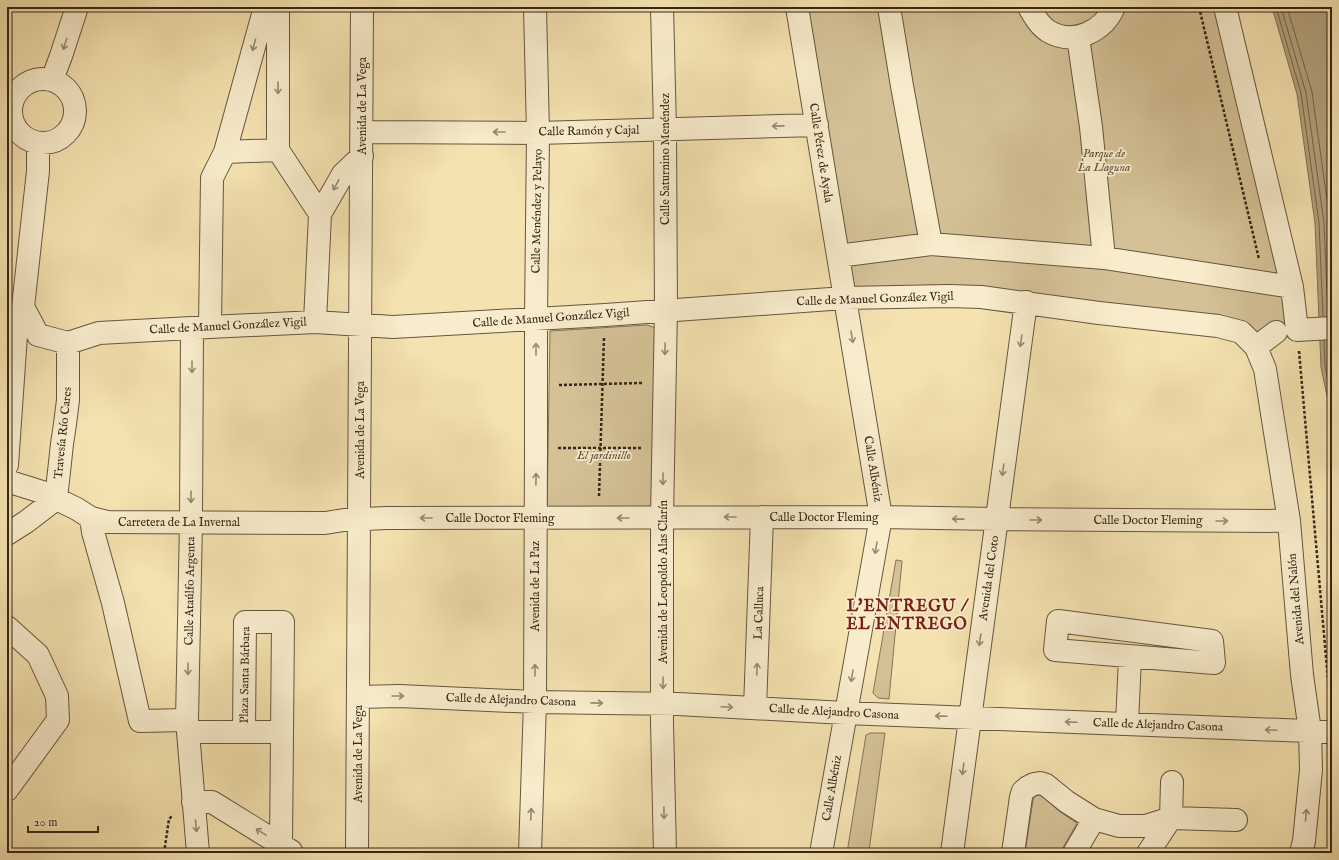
<svg xmlns="http://www.w3.org/2000/svg" width="1339" height="860" font-family="'IM FELL English',serif">
	<rect width="100%" height="100%" fill="#f4e2b0"/>
	<filter id="stains"><feTurbulence type="fractalNoise" baseFrequency=".005" numOctaves="4"/><feColorMatrix values="0 0 0 0 .2 0 0 0 0 .09 0 0 0 0 .02 0 0 0 .5 -.17"/></filter>
	<radialGradient id="worn" r=".72"><stop offset=".6" stop-color="#630" stop-opacity="0"/><stop offset="1" stop-color="#630" stop-opacity=".3"/></radialGradient>
	<path fill="#d4c296" stroke="#847457" d="M797,7H1225L1297,330L1276,332L1256,347L1241,332L1099,313L845,298Z
		M647,325L656,328L655,508L547,513L550,331Z
		M896,560L902,561L889,699L878,698L873,693Z
		M870,733H885L869,851C861,851 855,853 847,853L866,735Z
		M1039,795L1043,797L1059,811L1077,823L1060,853H1025L1033,800L1035,796Z"/>
	<path fill="#b3a27c" stroke="#817154" d="M1272,7H1332V420L1321,367L1315,223L1297,94Z"/>
	<g fill="none" stroke-linecap="round" stroke-linejoin="round">
		<path stroke="#74644a" stroke-width="1" d="M1276,7L1301,93L1319,223L1323,316
			M1281,7L1306,93L1324,223L1328,316
			M1287,7L1312,92L1330,222L1332,271
			M1324,340L1325,366L1332,399"/>
		<defs>
			<path id="minor" d="M265,7L225,152L278,150
				M278,7V150L320,214
				M662,7L665,129L666,310L662,518V723L665,853
				M797,7L881,517L821,853
				M889,7L902,86L931,244
				M1029,7C1034,16 1039,25 1048,31C1073,46 1103,32 1114,7
				M1225,7L1292,287L1297,330L1332,328
				M1078,37L1091,127L1104,258
				M11 111a32 32 0 1 1 64 0a32 32 0 1 1-64 0Z
				M52,80L61,56L77,7
				M362,132L538,133L817,125
				M38,143V171L23,307L38,335L68,343L99,333L210,327L315,322L393,327L605,315L845,298L949,296L981,297L1099,313L1218,326L1241,332L1256,347L1265,369L1289,521L1302,675L1310,731L1311,770L1304,841L1301,853
				M838,256L931,244L1104,258L1292,287
				M315,322L320,214L343,174L362,156
				M210,327L212,178L225,152
				M192,328L191,522L187,720L198,853
				M1256,347L1276,332
				M7,465L16,335L23,307
				M7,481L42,492L77,509L91,518L107,522L325,523L344,520L386,518L881,517L997,519L1289,521
				M91,518L93,532L113,603L140,721L187,720
				M7,534L26,522L56,499L62,444L65,424L68,400V343
				M1058,621L1212,641L1214,663L1055,650Z
				M7,627L38,655L57,696L58,720L7,790
				M359,697L399,696L535,702L678,704L845,713L1332,732
				M755,708L762,517
				M1127,724L1130,657
				M244,731L245,622H283L281,845
				M188,732H282
				M193,802H212L291,851
				M357,853L362,7
				M530,853L535,702L536,447V319L538,133L535,7
				M952,853L1026,302
				M1013,853L1021,797L1023,791L1028,787L1034,784L1040,783L1046,785L1067,802L1094,819L1119,826H1146L1171,818L1236,820
				M1074,853L1094,819
				M1148,853L1171,818L1172,782"/>
		</defs>
		<use href="#minor" stroke="#65563e" stroke-width="24"/>
		<path stroke="#352718" stroke-width="2.5" stroke-dasharray="3 2" stroke-linecap="butt" d="M1199,7L1259,259
			M1299,351L1329,691
			M559,385L642,383
			M558,448H641
			M599,496L604,337
			M164,853L169,819L172,816"/>
		<use href="#minor" stroke="#f8eccc" stroke-width="22"/>
	</g>
	<defs><path id="oneway-shaft" d="M-6 0H5M1.5-3L5.5 0L1.5 3" fill="none" stroke-width="1.6" stroke-linecap="round" stroke-linejoin="round"/></defs>
	<g stroke="#968a72">
		<use href="#oneway-shaft" transform="translate(65 44) rotate(108)"/>
		<use href="#oneway-shaft" transform="translate(254 45) rotate(105)"/>
		<use href="#oneway-shaft" transform="translate(278 88) rotate(90)"/>
		<use href="#oneway-shaft" transform="translate(778 126) rotate(179)"/>
		<use href="#oneway-shaft" transform="translate(499 132) rotate(-180)"/>
		<use href="#oneway-shaft" transform="translate(336 185) rotate(119)"/>
		<use href="#oneway-shaft" transform="translate(852 337) rotate(80)"/>
		<use href="#oneway-shaft" transform="translate(1021 341) rotate(98)"/>
		<use href="#oneway-shaft" transform="translate(536 349) rotate(-90)"/>
		<use href="#oneway-shaft" transform="translate(665 349) rotate(91)"/>
		<use href="#oneway-shaft" transform="translate(192 367) rotate(90)"/>
		<use href="#oneway-shaft" transform="translate(1003 470) rotate(98)"/>
		<use href="#oneway-shaft" transform="translate(536 479) rotate(-89)"/>
		<use href="#oneway-shaft" transform="translate(663 479) rotate(91)"/>
		<use href="#oneway-shaft" transform="translate(191 497) rotate(90)"/>
		<use href="#oneway-shaft" transform="translate(730 517) rotate(180)"/>
		<use href="#oneway-shaft" transform="translate(426 518) rotate(180)"/>
		<use href="#oneway-shaft" transform="translate(623 518) rotate(180)"/>
		<use href="#oneway-shaft" transform="translate(958 519) rotate(-179)"/>
		<use href="#oneway-shaft" transform="translate(1036 520)"/>
		<use href="#oneway-shaft" transform="translate(1222 521)"/>
		<use href="#oneway-shaft" transform="translate(876 548) rotate(100)"/>
		<use href="#oneway-shaft" transform="translate(980 640) rotate(98)"/>
		<use href="#oneway-shaft" transform="translate(188 669) rotate(91)"/>
		<use href="#oneway-shaft" transform="translate(757 669) rotate(-88)"/>
		<use href="#oneway-shaft" transform="translate(535 670) rotate(-90)"/>
		<use href="#oneway-shaft" transform="translate(852 676) rotate(100)"/>
		<use href="#oneway-shaft" transform="translate(663 683) rotate(90)"/>
		<use href="#oneway-shaft" transform="translate(398 696)"/>
		<use href="#oneway-shaft" transform="translate(597 703) rotate(1)"/>
		<use href="#oneway-shaft" transform="translate(727 707) rotate(3)"/>
		<use href="#oneway-shaft" transform="translate(941 716) rotate(-178)"/>
		<use href="#oneway-shaft" transform="translate(1071 722) rotate(-178)"/>
		<use href="#oneway-shaft" transform="translate(1271 730) rotate(-178)"/>
		<use href="#oneway-shaft" transform="translate(963 769) rotate(98)"/>
		<use href="#oneway-shaft" transform="translate(664 813) rotate(89)"/>
		<use href="#oneway-shaft" transform="translate(531 814) rotate(-88)"/>
		<use href="#oneway-shaft" transform="translate(1306 815) rotate(-85)"/>
		<use href="#oneway-shaft" transform="translate(196 826) rotate(85)"/>
		<use href="#oneway-shaft" transform="translate(261 832) rotate(-148)"/>
	</g>
	<g text-anchor="middle" dominant-baseline="central" stroke-width="3.5" stroke-linejoin="round" paint-order="stroke">
		<g font-size="12" fill="#352718" stroke="#f8eccc">
			<text transform="translate(362 106) rotate(-90)">Avenida de La Vega</text>
			<text transform="translate(589 131) rotate(-1)">Calle Ramón y Cajal</text>
			<text transform="translate(821 153) rotate(81)">Calle Pérez de Ayala</text>
			<text transform="translate(665 159) rotate(-90)">Calle Saturnino Menéndez</text>
			<text transform="translate(537 211) rotate(-89)">Calle Menéndez y Pelayo</text>
			<text transform="translate(875 299) rotate(-2)">Calle de Manuel González Vigil</text>
			<text transform="translate(551 318) rotate(-4)">Calle de Manuel González Vigil</text>
			<text transform="translate(228 326) rotate(-3)">Calle de Manuel González Vigil</text>
			<text transform="translate(360 430) rotate(-90)">Avenida de La Vega</text>
			<text transform="translate(63 433) rotate(-84)">Travesía Río Cares</text>
			<text transform="translate(873 469) rotate(81)">Calle Albéniz</text>
			<text x="824" y="517">Calle Doctor Fleming</text>
			<text x="500" y="518">Calle Doctor Fleming</text>
			<text x="1148" y="520">Calle Doctor Fleming</text>
			<text x="179" y="522">Carretera de La Invernal</text>
			<text transform="translate(989 578) rotate(-82)">Avenida del Coto</text>
			<text transform="translate(663 582) rotate(-90)">Avenida de Leopoldo Alas Clarín</text>
			<text transform="translate(535 586) rotate(-90)">Avenida de La Paz</text>
			<text transform="translate(190 591) rotate(-89)">Calle Ataúlfo Argenta</text>
			<text transform="translate(1296 599) rotate(-95)">Avenida del Nalón</text>
			<text transform="translate(759 613) rotate(-88)">La Calluca</text>
			<text transform="translate(245 675) rotate(-89)">Plaza Santa Bárbara</text>
			<text transform="translate(511 700) rotate(2)">Calle de Alejandro Casona</text>
			<text transform="translate(834 712) rotate(3)">Calle de Alejandro Casona</text>
			<text transform="translate(1158 725) rotate(2)">Calle de Alejandro Casona</text>
			<text transform="translate(358 754) rotate(-90)">Avenida de La Vega</text>
			<text transform="translate(832 788) rotate(-80)">Calle Albéniz</text>
		</g>
		<g font-size="12" font-style="italic" fill="#5d4e38" stroke="#f8eccc">
			<text x="1104" y="153">Parque de<tspan x="1104" dy="14">La Llaguna</tspan></text>
			<text x="604" y="455">El jardinillo</text>
		</g>
		<g font-size="16" font-weight="bold" letter-spacing="1" fill="#7a1f14" stroke="#f8eccc">
			<text x="907" y="607">L'ENTREGU /<tspan x="907" dy="18">EL ENTREGO</tspan></text>
		</g>
	</g>
	<rect width="1339" height="860" fill="none" stroke="#f4e2b0" stroke-width="24"/>
	<rect x="8" y="8" width="1323" height="844" fill="none" stroke="#352718" stroke-width="2"/>
	<rect x="12" y="12" width="1315" height="836" fill="none" stroke="#352718"/>
	<path d="M28 826v6h70v-6" fill="none" stroke="#352718" stroke-width="2"/>
	<text x="34" y="826" font-size="12" fill="#352718" stroke="#f8eccc" stroke-width="3" paint-order="stroke">20 m</text>
	<rect width="100%" height="100%" filter="url(#stains)"/>
	<rect width="100%" height="100%" fill="url(#worn)"/>
</svg>
